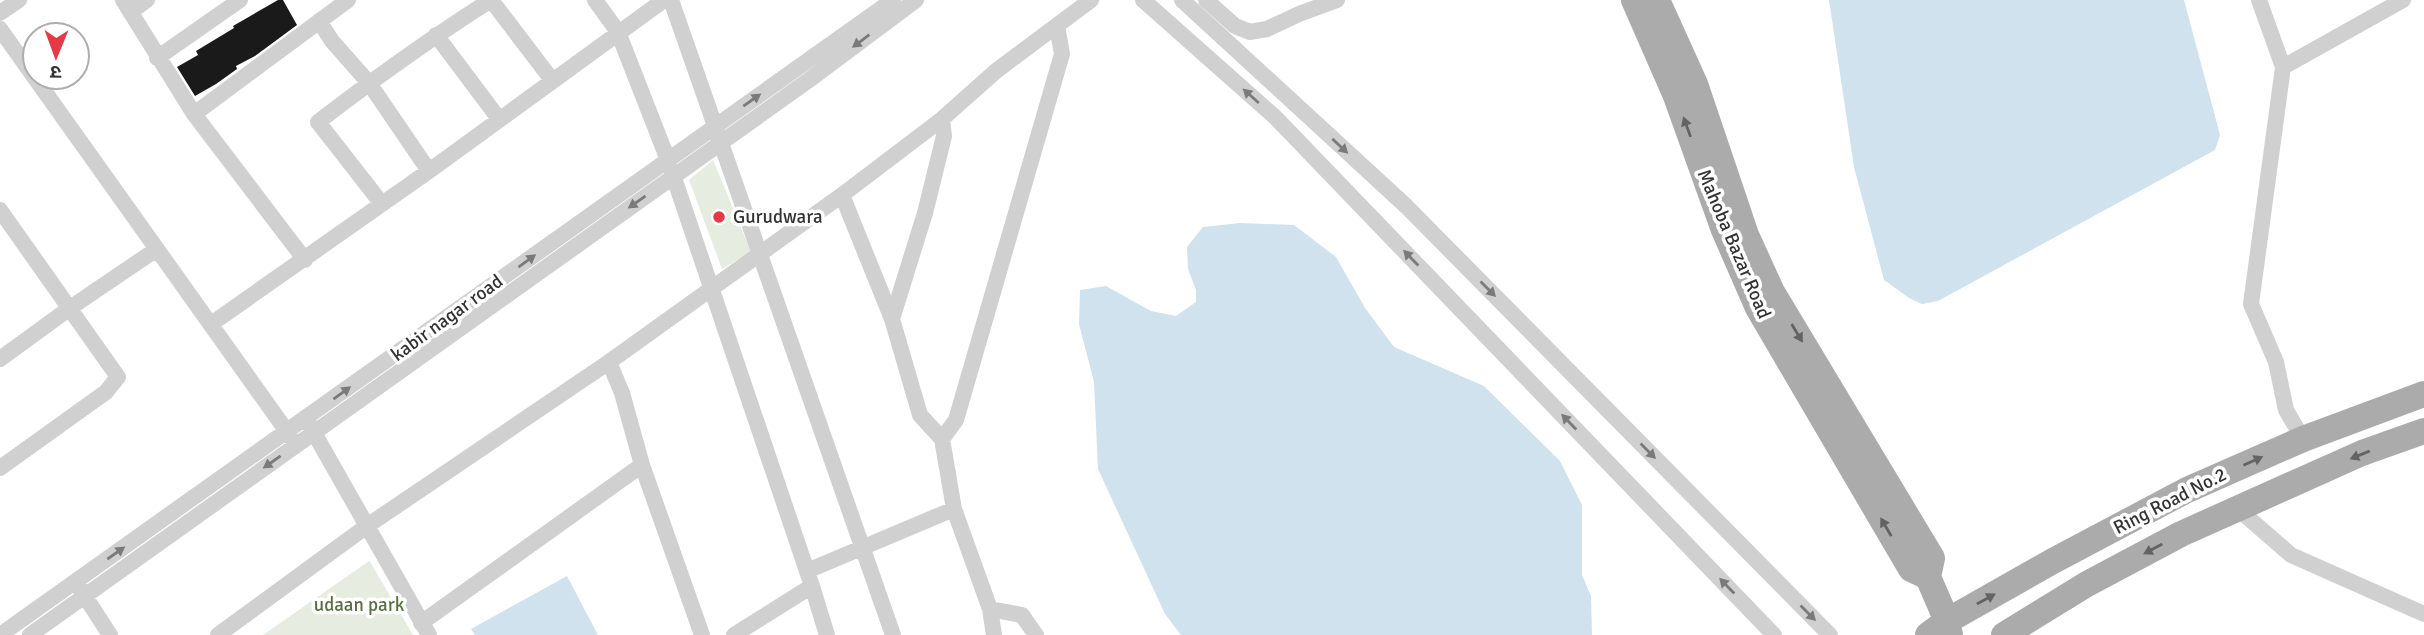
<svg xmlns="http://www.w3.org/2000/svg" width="2424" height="635" font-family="Signika,'Noto Sans Devanagari',sans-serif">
	<rect width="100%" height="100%" fill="#fff"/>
	<path fill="#e6ecdf" d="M713,160L751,252L722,269L689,180Z
		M369,560L413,635H263L369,561Z"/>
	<path fill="#cfe2ee" d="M1829,0H2184L2220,135L2215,150L1938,301L1922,304L1909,298L1884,280L1854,167Z
		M1240,223L1294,225L1336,257L1365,308L1394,347L1484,386L1560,461L1582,505V575L1591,596L1592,635H1181L1165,614L1098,469L1094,382L1079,324L1080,290L1106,286L1151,311L1176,316L1196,302V290L1188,269L1187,247L1203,227Z
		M567,576L598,635H475L471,629Z"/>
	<path fill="#1a1a1a" d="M278,0H283L297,25L255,56L236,66L237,69L216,84L195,96L177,67L198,55L196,51L234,28L233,26Z"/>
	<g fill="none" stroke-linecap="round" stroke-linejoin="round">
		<path stroke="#d0d0d0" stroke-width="16" d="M123,0L194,114L305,260
			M595,0L618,32L668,160L812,586L734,635
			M671,0L893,635
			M1143,0L1275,117L1774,635
			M1182,0L1406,206L1830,635
			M1206,0L1235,26L1250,32L1267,29L1299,14L1337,0
			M2259,0L2283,67
			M130,12L147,0
			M0,13L19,0
			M319,21L332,41L369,83L429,171
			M0,29L293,440
			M436,35L499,119
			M157,58L240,0
			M194,114L348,0
			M942,119L944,136L925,213L892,319L920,415L942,439L954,509L990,609L994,635
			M842,195L892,319
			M382,204L318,122C374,79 431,38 491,0L552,80
			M0,210L118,377L106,392L0,468
			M211,324L429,171L664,0
			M0,359L70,308L157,249
			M309,424L429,635
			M942,439L956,420L1062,54L1057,26
			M2303,439L2286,410L2276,362L2251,304L2283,67L2403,0
			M2238,509L2291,555L2424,614
			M807,571L954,509
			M812,586L827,635
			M79,587L110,635
			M990,609L1022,615L1036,635
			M421,623L642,465
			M0,635L893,0
			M30,635L809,80L916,0
			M218,635L367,526L609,362
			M702,635L642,465L622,393L609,362L842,195L942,119L996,71L1091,0"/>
		<path stroke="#ababab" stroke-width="26" d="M1634,0L1676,96L1724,230L1758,308L1911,569L1928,577
			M1657,0L1695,84L1746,235L1772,292L1932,558L1928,577L1947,621L1950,635
			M1928,635L1947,621L2053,561L2187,490L2303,439L2424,394
			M2004,635L2087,584L2181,534L2362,453L2424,431"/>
	</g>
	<defs><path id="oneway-solid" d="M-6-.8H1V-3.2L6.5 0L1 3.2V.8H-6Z" transform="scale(1.75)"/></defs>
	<g fill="#7a7a7a">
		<use href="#oneway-solid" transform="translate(861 41) rotate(143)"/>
		<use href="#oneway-solid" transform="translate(1251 96) rotate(-138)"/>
		<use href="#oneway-solid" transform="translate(752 100) rotate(-35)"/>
		<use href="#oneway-solid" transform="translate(1340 146) rotate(43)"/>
		<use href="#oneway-solid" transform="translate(637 202) rotate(145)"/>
		<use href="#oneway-solid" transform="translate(1411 258) rotate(-134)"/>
		<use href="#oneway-solid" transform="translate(527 261) rotate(-36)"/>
		<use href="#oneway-solid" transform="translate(1488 289) rotate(45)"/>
		<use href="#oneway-solid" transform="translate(342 393) rotate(-36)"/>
		<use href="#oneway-solid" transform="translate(1569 422) rotate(-134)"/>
		<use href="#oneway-solid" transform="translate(1648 451) rotate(45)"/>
		<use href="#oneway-solid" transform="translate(272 462) rotate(145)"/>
		<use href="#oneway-solid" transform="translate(116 553) rotate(-35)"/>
		<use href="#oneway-solid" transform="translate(1727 586) rotate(-134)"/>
		<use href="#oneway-solid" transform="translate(1808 613) rotate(45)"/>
	</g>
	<g fill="#636363">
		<use href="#oneway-solid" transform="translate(1687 127) rotate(-110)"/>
		<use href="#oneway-solid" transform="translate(1797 333) rotate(59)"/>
		<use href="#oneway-solid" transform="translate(2360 455) rotate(158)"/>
		<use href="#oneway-solid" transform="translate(2253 461) rotate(-24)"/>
		<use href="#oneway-solid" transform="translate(1886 527) rotate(-120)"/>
		<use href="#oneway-solid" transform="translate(2153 549) rotate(152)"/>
		<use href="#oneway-solid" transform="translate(1986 599) rotate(-29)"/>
	</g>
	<circle fill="#e63946" stroke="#fff" stroke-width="2.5" cx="719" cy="217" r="7"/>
	<g text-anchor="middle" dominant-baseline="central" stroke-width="7" stroke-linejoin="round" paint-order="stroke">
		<g font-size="19" fill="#333" stroke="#fff" text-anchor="start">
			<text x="733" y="217">Gurudwara</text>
		</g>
		<g font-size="19" fill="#333" stroke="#fff">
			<text transform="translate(1734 244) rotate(67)">Mahoba Bazar Road</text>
			<text transform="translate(447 318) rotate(-36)">kabir nagar road</text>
			<text transform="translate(2170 501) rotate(-27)">Ring Road No.2</text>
		</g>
		<g font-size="19" fill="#56703f" stroke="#fff">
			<text x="359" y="605">udaan park</text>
		</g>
	</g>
	<g transform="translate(56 56) rotate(181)"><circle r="33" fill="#ffffff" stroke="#adadad" stroke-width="2"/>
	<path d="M0-5L12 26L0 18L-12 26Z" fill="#e63946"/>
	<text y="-10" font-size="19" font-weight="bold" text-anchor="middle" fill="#333333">उ</text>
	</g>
</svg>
